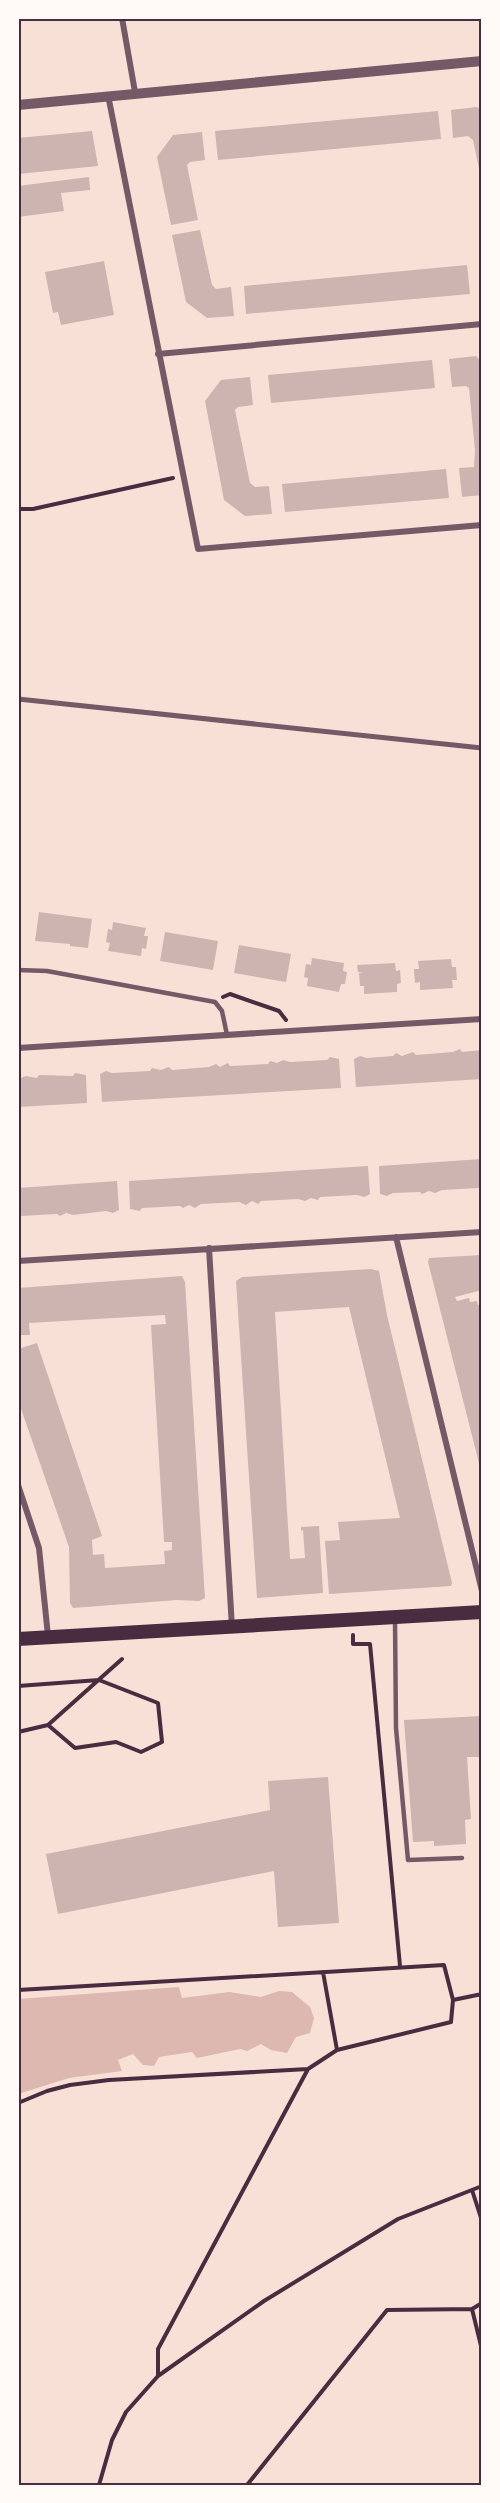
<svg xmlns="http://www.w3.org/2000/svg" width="500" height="2503" font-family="'DM Sans',sans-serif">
	<rect width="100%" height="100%" fill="#f7e1d7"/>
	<path fill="#dcb8b0" d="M179,1987L182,1998L229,1992L261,1997L279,1991L292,1992L310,2007L314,2018L310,2033L296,2037L287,2053L271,2050L261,2044L247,2051L240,2049L197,2058L192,2052L159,2057L154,2066L143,2065L133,2054L118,2060L122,2071L69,2078L18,2094V1999Z"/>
	<path fill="#ccb4b1" d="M477,107L482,111L481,178L473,140L468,136L453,138L451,110Z
		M438,111L441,139L218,160L215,131Z
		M92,131L98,166L18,174V138Z
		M202,132L205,160L190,162L187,165L198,220L171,225L157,157L173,135Z
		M89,177L90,190L61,193L64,211L18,217V186Z
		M200,230L212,285L216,289L231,287L234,316L207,318L186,302L172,235Z
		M104,261L114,315L61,325L58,312L53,313L45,272Z
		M467,265L470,294L246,314L244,286Z
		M476,356L482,362V495L462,497L459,468L474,467L475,450L469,388L466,386L452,387L449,359Z
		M432,360L435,388L271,403L268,375Z
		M250,377L253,405L238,407L235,410L250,483L255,487L269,486L272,514L245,516L224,500L205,401L221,380Z
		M446,469L449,498L285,512L282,484Z
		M39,912L92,919L88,948L70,946V944L35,941Z
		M113,922L146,928L144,936H148L146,949L142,948L141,956L108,951L110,943L106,942L108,929L112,930Z
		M165,932L218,941L213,970L160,961Z
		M239,945L291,954L286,982L234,973Z
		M312,958L344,963L343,971L347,972L345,984H341L339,992L307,986L308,978L304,977L306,964L311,965Z
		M451,959L452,967H456L457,980H452L453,988L420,990V982L415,983L414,969H419L418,961Z
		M395,963L396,971L400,970L401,983L397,984V992L364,994V986H360L359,973L363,972H358L357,965Z
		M460,1049L462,1052L482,1050V1079L356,1087L354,1059L360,1056L367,1058L393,1056L396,1053L402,1056L413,1052L416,1055L453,1052Z
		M330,1057L339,1059L341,1088L102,1102L100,1074L106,1071L112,1073L150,1071L152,1068L161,1070L169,1067L172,1070L209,1067L216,1064L220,1067L228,1063L230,1066L268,1064L270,1061L277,1063L283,1060L290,1062L327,1060Z
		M75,1073L86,1075L87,1103L18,1107V1079L26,1076L37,1078L39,1075L73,1076Z
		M482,1159V1190L479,1188L442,1190L435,1193L429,1191L422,1194L420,1192L393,1193L387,1196L380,1194L379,1166Z
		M368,1166L370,1194L364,1197L357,1195L320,1197L318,1200L311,1198L305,1201L298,1199L261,1201L258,1204L252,1201L246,1205L239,1202L201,1204L195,1208L189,1205L183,1208L180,1206L142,1208L140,1211L130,1209L129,1181Z
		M117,1181L119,1210L113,1213L106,1211L73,1215L66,1213L60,1216L57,1214L20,1216L18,1218V1188Z
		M482,1255V1290L455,1297L457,1301L469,1298L470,1302L477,1301L478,1305L482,1306V1475L428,1262L429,1258Z
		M371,1269L379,1271L387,1315L452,1583L451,1586L329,1594L325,1541L340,1540L338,1522L400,1518L349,1307L275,1312L290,1559L305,1558L303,1530L301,1531V1527L319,1526L323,1593L257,1598L236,1281L242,1277Z
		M182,1276L185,1282L205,1598L199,1601L177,1600L73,1608L70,1603L69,1547L18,1400V1349L37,1343L102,1536L92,1540L93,1555L104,1554L105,1568L165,1564L164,1551L172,1550V1542H164L151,1325L166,1324L165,1315L29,1323L30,1335H18V1288Z
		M482,1716V1757H467L471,1819L465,1820L466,1844L434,1846V1841L413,1842L404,1720Z
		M328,1777L339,1923L278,1927L274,1871L58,1914L46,1854L270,1810L268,1781Z"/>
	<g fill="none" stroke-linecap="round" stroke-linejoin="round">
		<path stroke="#4a2c40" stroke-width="4" d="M18,509H33L173,478
			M223,997L230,994L279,1011L286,1020
			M353,1635V1644H370L400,1966
			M18,1686L99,1680L158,1703L162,1742L141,1752L116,1742L75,1748L48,1725L18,1732
			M48,1725L122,1659
			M323,1972L337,2050
			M18,1990L444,1965L453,2000L451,2022L337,2050L308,2069L109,2080L70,2085L47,2091L18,2103
			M453,2000L482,1994
			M472,2190L482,2221
			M482,2303L472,2309L482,2350
			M158,2375V2349L308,2069
			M99,2485L112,2440L126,2412L158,2376L264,2301L398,2219L482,2186
			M247,2485L387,2310L472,2309"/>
		<path stroke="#755966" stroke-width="4.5" d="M18,970L47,971L215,1002L222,1011L227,1035
			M395,1620L396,1728L408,1860L462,1858"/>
		<path stroke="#755966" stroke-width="5" d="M18,699L482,748"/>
		<path stroke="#755966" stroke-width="6" d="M122,18L135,92
			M108,95L198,549L482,525
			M158,354L482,324
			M18,1048L482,1019
			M396,1237L482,1591
			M209,1248L232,1627
			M18,1261L482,1232
			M18,1485L39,1548L48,1636"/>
		<path stroke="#755966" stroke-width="10" d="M18,105L482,61"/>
		<path stroke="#4a2c40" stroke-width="14" d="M18,1639L482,1612"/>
	</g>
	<rect width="500" height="2503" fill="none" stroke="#fffaf5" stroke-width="39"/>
	<rect x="20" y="20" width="460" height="2464" fill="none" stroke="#4a2c40" stroke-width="2"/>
</svg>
